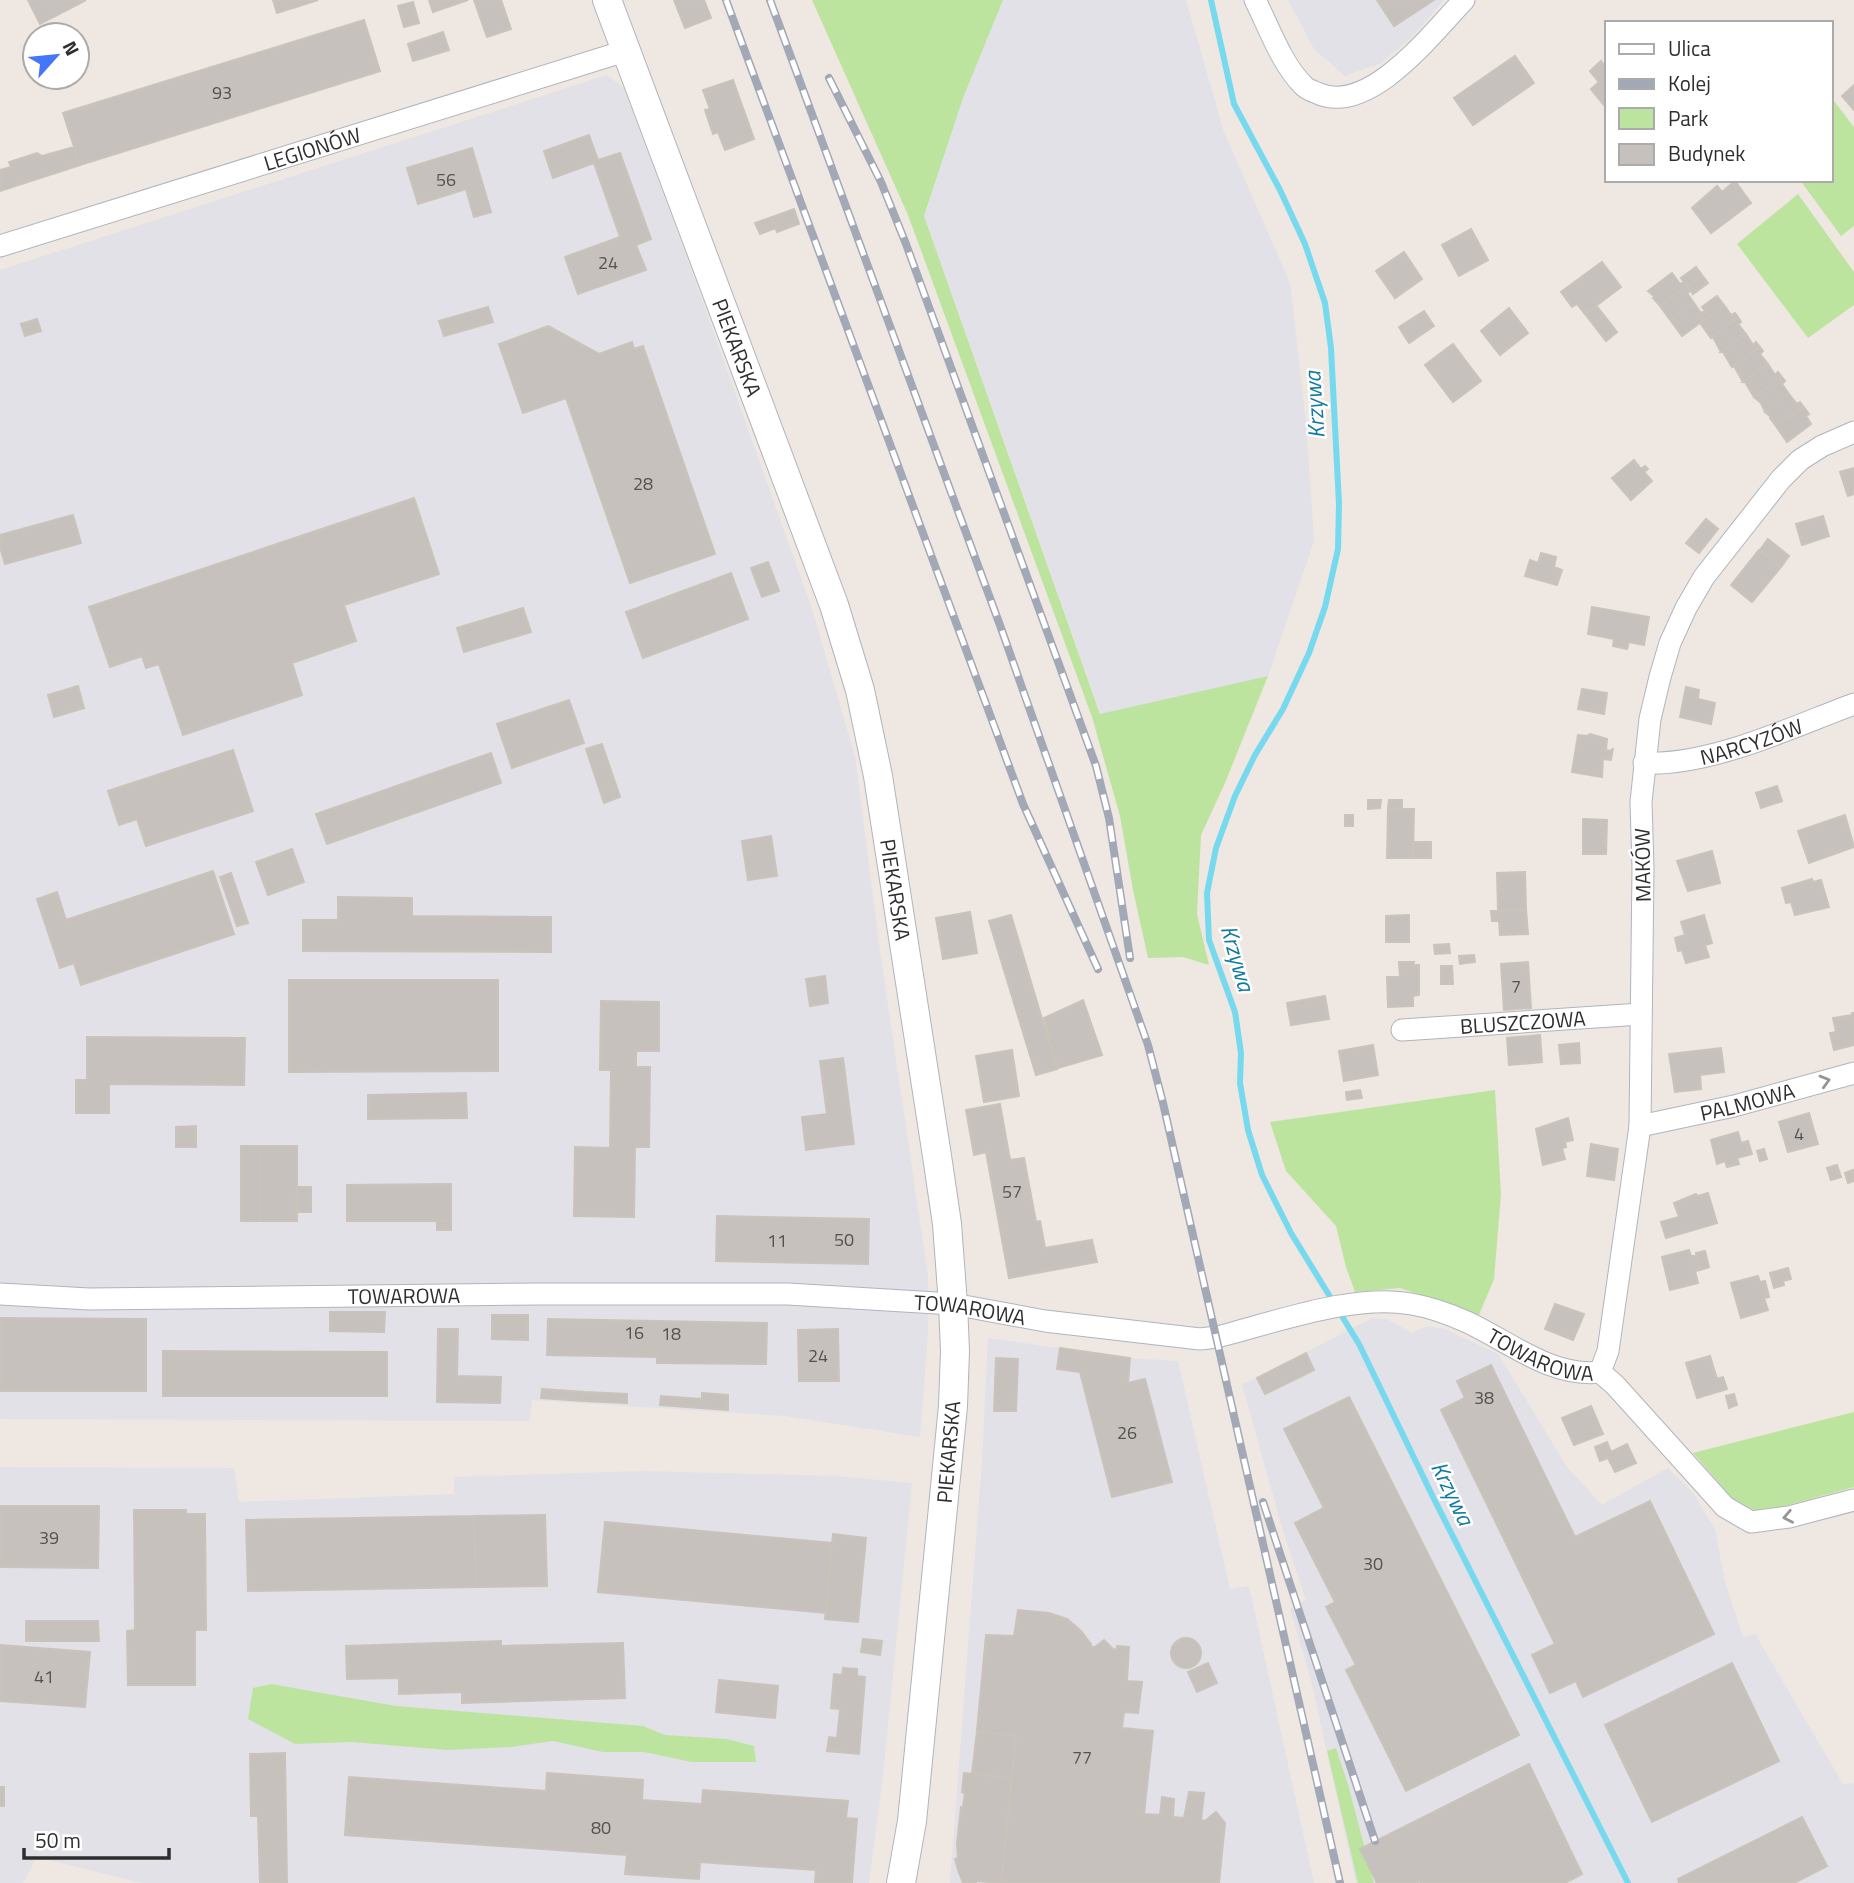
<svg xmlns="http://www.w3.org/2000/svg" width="1854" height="1883" font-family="'Titillium Web',sans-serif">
	<rect width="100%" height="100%" fill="#efe7e1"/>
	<path fill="#e2e1e8" d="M1003,0H1186L1224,132L1290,283L1306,422L1314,541L1268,676L1101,715L924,216L963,98Z
		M1288,0H1444L1413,36L1381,63L1345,76L1314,49Z
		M607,75L624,88L686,255L812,609L855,756L880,951L928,1276V1333L920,1437L785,1416L532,1400L529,1421L0,1419V270Z
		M1372,1318L1387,1319L1412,1333L1428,1326L1445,1329L1498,1354L1567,1467L1602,1505L1668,1468L1693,1493L1715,1529L1725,1582L1743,1637L1755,1634L1843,1784L1854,1783V1883H1356L1311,1680L1290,1609L1306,1600L1283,1531L1242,1385Z
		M988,1338L1130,1358L1178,1361L1230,1589L1249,1586L1314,1883H950L982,1462Z
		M0,1467L234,1468L239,1502L454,1494V1477L642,1471L835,1476L912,1483L883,1775L869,1883H142L37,1857L23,1883H0Z"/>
	<path fill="#bde49f" d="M812,0H1003L963,98L924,216L1100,714L1268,676L1225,783L1201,835L1197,914L1209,965L1183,957L1148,958L1133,890L1120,816L1092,717L908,215Z
		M1831,97L1854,127V226L1841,236L1800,180H1831Z
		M1798,194L1854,272V305L1808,338L1737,244Z
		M1495,1090L1501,1195L1494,1279L1479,1315L1400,1288L1355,1292L1346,1267L1336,1226L1286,1171L1270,1122Z
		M1854,1412V1487L1785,1506L1754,1510L1732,1498L1693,1453Z
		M271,1684L396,1706L643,1726L665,1735L727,1739L754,1746L756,1762H692L644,1752H603L553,1741L511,1747L447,1750L352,1742L295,1744L248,1719L253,1688Z
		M1336,1748L1349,1788L1374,1883H1358L1327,1751Z"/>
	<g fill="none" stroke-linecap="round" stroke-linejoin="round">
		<path stroke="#77d9ee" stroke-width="6" d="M1211,0L1234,104L1280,190L1305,244L1325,303L1331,348L1339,504L1338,549L1325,607L1309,653L1283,709L1255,755L1235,796L1216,848L1207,893L1209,940L1235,1012L1241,1053L1240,1083L1248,1130L1262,1175L1291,1233L1359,1344L1433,1497L1628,1883"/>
	</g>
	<path fill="#c7c1bd" stroke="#cac3ba" stroke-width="2" d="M28,0H86L40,24Z
		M273,0H318L277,13Z
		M429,0H468L433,12Z
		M474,0H501L511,29L487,37Z
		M674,0H704L711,18L685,28Z
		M1377,0H1434L1394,26Z
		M413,2L419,23L404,27L398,6Z
		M364,20L380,71L80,165L63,113Z
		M443,32L449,50L413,61L408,44Z
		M1515,56L1534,83L1473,125L1454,98Z
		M1601,61L1607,69V109L1591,89L1599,82L1590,71Z
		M733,80L754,139L725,150L718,132L713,134L705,110L710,109L703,90Z
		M1854,85V110L1842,96Z
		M589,135L598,160L620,153L651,239L636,245L646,270L578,294L565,257L620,237L594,163L553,178L544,151Z
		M74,147L80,165L0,191V170L11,167L9,162L37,153L42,156Z
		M472,148L491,212L474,217L466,189L418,204L407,168Z
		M1735,181L1751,203L1711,233L1692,208L1717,186L1722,192Z
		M794,209L799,224L777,232L772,217Z
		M772,217L776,228L760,234L755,223Z
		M1471,229L1488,260L1459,276L1442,245Z
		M1404,252L1422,279L1395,298L1376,271Z
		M1602,262L1621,287L1585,314L1577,304L1572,307L1561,292Z
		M1696,267L1702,275L1687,286L1681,278Z
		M1672,273L1680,284L1684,282L1687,286L1660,306L1653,298L1655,297L1648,291Z
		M1702,275L1708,283L1693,294L1687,286Z
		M1687,286L1690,291L1687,293L1694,303L1671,321L1660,306Z
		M1717,296L1724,305L1709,316L1702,307Z
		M1694,303L1701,313L1705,311L1709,316L1682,336L1671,321Z
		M1596,305L1617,332L1606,341L1585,314Z
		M1724,305L1731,315L1735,313L1738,317L1711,338L1700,323Z
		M488,307L493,322L444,336L439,321Z
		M1509,308L1528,333L1500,355L1481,331Z
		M1424,311L1434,326L1409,343L1399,327Z
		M1738,317L1741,322L1738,324L1746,334L1721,352L1713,337L1711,338Z
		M37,319L41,331L25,336L21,324Z
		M548,326L599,354L632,342L634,349L643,346L715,554L630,583L566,398L523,413L499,344Z
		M1746,334L1753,345L1756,342L1760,347L1732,367L1723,352H1721Z
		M1453,344L1481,381L1453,402L1425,365Z
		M1760,347L1763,351L1760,354L1768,364L1743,382L1734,366L1732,367Z
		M1768,364L1775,375L1778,372L1782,377L1754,397L1745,382H1743Z
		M1782,377L1785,381L1782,384L1789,394L1765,412L1761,403L1754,397Z
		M1789,394L1797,404L1800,402L1803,406L1776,426L1770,418L1771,417L1765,412Z
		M1803,406L1809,414L1806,416L1811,424L1787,442L1776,426Z
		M1634,460L1641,469L1645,466L1648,469L1644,472L1652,481L1631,500L1612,478Z
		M1854,468V494L1848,496L1840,472Z
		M414,498L439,574L344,605L356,641L292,663L302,695L183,735L159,664L146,668L142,656L110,667L89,607Z
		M73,515L81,543L5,564L0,547V535Z
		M1823,516L1829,536L1802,545L1796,524Z
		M1706,519L1718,529L1699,553L1686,543Z
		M1768,539L1789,556L1781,567L1760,550Z
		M1759,550L1781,567L1752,602L1731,585Z
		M1541,553L1556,557L1554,567L1562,570L1557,585L1525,576L1530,560L1538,563Z
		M768,562L779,591L762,597L751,568Z
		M731,573L748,619L643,658L626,612Z
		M1592,607L1649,617L1644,645L1629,642L1627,649L1613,646L1614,639L1588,634Z
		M523,608L531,632L464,652L457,628Z
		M78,686L84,708L54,717L48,695Z
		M1686,687L1699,690L1698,699L1715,703L1711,724L1680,717Z
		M1582,689L1607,693L1604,714L1578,709Z
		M569,700L584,743L512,768L497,724Z
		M1590,734L1607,739L1606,750L1611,751L1613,748L1611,760L1603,759L1602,777L1572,772L1578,735L1587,736Z
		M602,744L620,797L604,803L586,749Z
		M233,750L253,811L146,846L137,819L119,825L108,791Z
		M491,753L501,783L327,844L316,814Z
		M1777,786L1782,801L1761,808L1756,793Z
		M1368,800H1381L1380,808L1368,809Z
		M1389,800H1402V809L1388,808Z
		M1388,808L1414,809L1413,858H1387Z
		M1345,815H1353V826H1345Z
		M1845,815L1854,847L1809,863L1798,831Z
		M1583,819L1607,820L1606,854H1583Z
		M771,836L777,876L748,880L742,841Z
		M1413,842H1431V858H1413Z
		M292,849L304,882L268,895L256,862Z
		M1712,851L1720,883L1688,891L1677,861Z
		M213,871L234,934L81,985L74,963L60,968L37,899L57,892L66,920Z
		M1525,872L1526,909L1498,910L1497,873Z
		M231,873L248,923L237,926L220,877Z
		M1812,879L1813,882L1821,880L1829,907L1795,915L1791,902L1786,903L1782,888Z
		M338,897L412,898V916L551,917V952L303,951V920H338Z
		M1526,909L1528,934L1500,935L1499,921H1492L1491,911Z
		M970,912L977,953L943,959L936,918Z
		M1011,915L1057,1069L1036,1075L989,921Z
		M1409,915V942H1386V916Z
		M1704,915L1712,943L1705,945L1709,957L1686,963L1682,950L1678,951L1675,938L1685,935L1681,922Z
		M1449,944L1450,953L1435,954L1434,945Z
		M1474,955L1475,962L1460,964L1459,956Z
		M1399,962H1414L1413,965H1419V995L1413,996V1006L1388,1007L1387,977H1400Z
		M1528,962L1531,1008L1504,1010L1501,964Z
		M1441,966H1452L1453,984H1441Z
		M825,976L828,1003L810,1006L806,979Z
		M289,980H498V1071L289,1072Z
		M1325,996L1329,1019L1291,1025L1287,1003Z
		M1083,1000L1102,1055L1058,1068L1044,1018Z
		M601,1001L659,1002V1051H636V1067H650L649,1147H635L634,1217L574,1216L575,1147L610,1148L611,1070H600Z
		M1852,1013H1854V1045L1834,1050L1830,1033L1836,1032L1833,1018L1852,1015Z
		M1540,1035L1542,1062L1509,1065L1507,1038Z
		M87,1037L245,1038L244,1085L109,1084V1113H76V1080H87Z
		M1579,1043L1580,1063L1561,1064L1559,1045Z
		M1373,1045L1378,1075L1344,1081L1339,1051Z
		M1721,1048L1724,1072L1700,1075L1701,1089L1675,1092L1669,1054Z
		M1012,1050L1019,1096L984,1102L976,1056Z
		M843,1058L854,1144L806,1150L802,1117L827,1114L820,1061Z
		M1360,1090L1362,1098L1347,1100L1346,1092Z
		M466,1093L467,1118L368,1119V1095Z
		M1000,1104L1010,1160L1024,1158L1036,1222L1040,1221L1045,1248L1092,1240L1097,1262L1009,1278L986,1152L974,1155L966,1110Z
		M1809,1113L1818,1144L1788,1152L1779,1122Z
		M1568,1118L1573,1140L1565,1142L1566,1147L1562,1148L1565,1159L1543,1165L1536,1129Z
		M196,1126V1147H176V1127Z
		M1738,1132L1741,1143L1748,1141L1752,1154L1737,1158L1739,1164L1727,1167L1725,1161L1717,1164L1711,1140Z
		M1591,1144L1618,1149L1614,1180L1587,1176Z
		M241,1146H261L260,1221H241Z
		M261,1146H297V1221H260Z
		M1764,1149L1767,1159L1760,1161L1757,1151Z
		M1837,1165L1841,1177L1831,1180L1827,1168Z
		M1853,1170L1854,1181L1848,1183L1845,1173Z
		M451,1184V1221H347V1185Z
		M297,1187H311V1212H296Z
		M1708,1193L1717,1223L1666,1238L1661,1222L1679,1217L1674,1203L1696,1194L1698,1196Z
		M717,1216L869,1219L868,1264L716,1261Z
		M437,1221H451V1230H437Z
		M1689,1250L1691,1256L1696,1255L1700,1270L1695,1271L1698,1283L1670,1290L1662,1257Z
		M1705,1251L1709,1267L1700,1270L1696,1253Z
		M1788,1268L1791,1279L1783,1281L1784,1285L1774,1288L1770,1273Z
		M1758,1276L1760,1282L1765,1281L1769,1297L1764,1298L1768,1310L1741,1318L1731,1283Z
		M1555,1304L1584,1314L1573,1340L1545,1329Z
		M330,1312H385L384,1332L330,1331Z
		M492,1315H528V1340L492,1339Z
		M0,1318L146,1319V1391H0Z
		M548,1319L767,1323L766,1364L657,1363V1357L547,1355Z
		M438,1329H458L457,1376L501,1377L500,1403L437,1402Z
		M838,1329L839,1381H799L798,1330Z
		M1060,1348L1130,1358L1128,1383L1145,1379L1172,1482L1112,1497L1080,1372L1057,1369Z
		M163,1351L387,1352V1396H163Z
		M1306,1353L1314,1370L1265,1394L1257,1378Z
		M1710,1356L1717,1379L1723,1377L1727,1389L1697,1398L1686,1363Z
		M996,1358L1018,1359L1016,1411H994Z
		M1491,1365L1575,1537L1650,1501L1714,1634L1583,1697L1576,1681L1550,1693L1532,1655L1555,1644L1441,1410L1465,1398L1457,1381Z
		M542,1389L584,1392L583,1401L541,1398Z
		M584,1392L627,1394V1403L584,1401Z
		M702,1393L728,1395V1410L660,1405L661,1396L702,1399Z
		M1734,1394L1737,1405L1729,1408L1726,1396Z
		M1349,1397L1519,1735L1406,1791L1346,1670L1356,1665L1326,1607L1335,1602L1295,1523L1324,1508L1284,1429Z
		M1591,1406L1603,1434L1574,1445L1562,1418Z
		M1607,1442L1611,1452L1627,1444L1636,1463L1615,1472L1608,1458L1600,1461L1595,1447Z
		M0,1506H99L98,1568L0,1567Z
		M134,1510H186V1514H205L206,1630H195V1685H128L127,1631L135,1630Z
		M545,1515L547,1586L476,1587L474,1516Z
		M474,1516L476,1587L248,1591L246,1520Z
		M605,1522L832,1543L826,1613L598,1592Z
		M833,1534L866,1538L858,1622L825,1619Z
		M1018,1610L1049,1613L1067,1619L1080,1630L1091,1644V1647H1095L1104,1640L1113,1649L1117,1650V1646L1129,1647L1127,1681L1142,1682L1138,1713L1124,1712L1122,1728L1153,1731L1144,1814L1160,1815L1162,1797L1174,1799L1173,1817L1184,1818L1189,1792L1204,1793L1201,1820L1205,1821L1216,1812L1225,1823L1219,1883H1001L1016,1736L977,1731L986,1635L1014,1636Z
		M26,1621H98L99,1641H26Z
		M1171 1653a15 15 0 1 1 30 0a15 15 0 1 1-30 0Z
		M863,1639L882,1641L880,1655L861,1652Z
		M501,1641V1646L623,1643L625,1698L462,1703V1692L399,1694V1678L347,1679L346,1646Z
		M0,1645L90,1652L85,1707L0,1701Z
		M1208,1663L1217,1683L1197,1692L1188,1672Z
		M1732,1663L1779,1761L1652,1822L1605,1725Z
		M843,1668L857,1669V1676L865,1677L859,1754L827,1751L829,1737L837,1738L840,1709L831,1708L834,1674L842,1675Z
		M719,1680L778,1686L775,1718L716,1712Z
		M977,1731L1016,1736L1012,1778L972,1773Z
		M285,1753L287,1883H260L258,1816H251L250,1754Z
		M1529,1764L1582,1874L1565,1883H1421L1420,1881L1416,1883H1377L1360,1849Z
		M547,1773L643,1780L642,1800L702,1804L703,1790L848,1801L846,1818L857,1819L852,1883H815L816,1870L700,1862L699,1879L625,1874L627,1855L345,1835L349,1777L546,1791Z
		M964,1773L1012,1778L1001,1883L976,1881V1883H963L958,1870L955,1859L958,1858L957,1844L961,1807H963L965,1793L962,1792Z
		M0,1787H4V1806H0Z
		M1802,1817L1827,1866L1794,1883H1679L1678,1879Z"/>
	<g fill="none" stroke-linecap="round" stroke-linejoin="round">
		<defs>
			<g id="minor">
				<path d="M1255,0C1269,27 1281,63 1303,85C1306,89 1312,91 1317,93C1369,117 1432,33 1464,0"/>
				<path id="s1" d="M0,246L625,51"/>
				<path id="s2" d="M1644,763C1711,766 1792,727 1854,704"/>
				<path id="s3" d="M1402,1030L1641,1014"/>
				<path id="s4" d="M1640,1126L1734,1106L1854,1073"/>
				<path id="s5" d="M0,1294L89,1299L539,1294H788L953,1304L1045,1321L1200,1339L1217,1337C1273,1323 1354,1293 1411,1304C1430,1307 1449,1314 1467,1322C1508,1341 1552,1378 1600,1372L1615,1385L1725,1507L1751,1522L1789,1517L1854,1500"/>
				<path d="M1600,1372L1608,1351L1640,1126L1643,868L1641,802L1650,719L1660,677L1670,643L1686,608L1704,577L1781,479L1800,460L1822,446L1854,432"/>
			</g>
			<g id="tertiary">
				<path id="s6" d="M607,0L834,605L860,690L878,776L937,1156L947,1224L953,1304L955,1351L953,1406L912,1821L901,1883"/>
			</g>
		</defs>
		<use href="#minor" stroke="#b1b4bd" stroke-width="23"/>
		<use href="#tertiary" stroke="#b1b4bd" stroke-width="30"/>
		<use href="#minor" stroke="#fff" stroke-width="21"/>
		<use href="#tertiary" stroke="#fff" stroke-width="28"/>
		<defs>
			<path id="rail" d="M726,0L1023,804L1098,969
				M770,0L1001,628L1148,1045L1163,1103L1340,1883
				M829,78L881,182L906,244L1096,766L1109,818L1130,958
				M1263,1502L1375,1841"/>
		</defs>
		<use href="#rail" stroke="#a3a8b7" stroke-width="8"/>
		<use href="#rail" stroke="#fff" stroke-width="5" stroke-dasharray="16" stroke-linecap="butt"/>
	</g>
	<defs><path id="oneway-chevron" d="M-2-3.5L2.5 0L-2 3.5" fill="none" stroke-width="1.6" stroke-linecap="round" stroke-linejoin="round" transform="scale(1.75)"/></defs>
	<g stroke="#969696">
		<use href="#oneway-chevron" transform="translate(1825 1081) rotate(-16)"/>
		<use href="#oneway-chevron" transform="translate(1788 1517) rotate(169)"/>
	</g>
	<g text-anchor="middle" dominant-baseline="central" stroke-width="5" stroke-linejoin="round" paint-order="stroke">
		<g font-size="18" fill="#545352">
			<text x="222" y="92">93</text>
			<text x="446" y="179">56</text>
			<text x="608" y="262">24</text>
			<text x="643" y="483">28</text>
			<text x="1516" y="986">7</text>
			<text x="1799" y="1133">4</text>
			<text x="1012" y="1191">57</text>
			<text x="844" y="1239">50</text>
			<text x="777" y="1240">11</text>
			<text x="634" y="1332">16</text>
			<text x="671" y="1333">18</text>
			<text x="818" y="1355">24</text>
			<text x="1484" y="1397">38</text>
			<text x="1127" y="1432">26</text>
			<text x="49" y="1537">39</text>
			<text x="1373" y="1563">30</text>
			<text x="44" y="1676">41</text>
			<text x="1082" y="1757">77</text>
			<text x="601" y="1827">80</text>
		</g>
		<g font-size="21" fill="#2e2e2e" stroke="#fff">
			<text stroke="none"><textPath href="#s1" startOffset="327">LEGIONÓW</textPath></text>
			<text stroke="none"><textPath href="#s6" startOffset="371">PIEKARSKA</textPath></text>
			<text stroke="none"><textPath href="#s2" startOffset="110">NARCYZÓW</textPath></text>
			<text transform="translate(1642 865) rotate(-91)">MAKÓW</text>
			<text stroke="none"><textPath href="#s6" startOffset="938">PIEKARSKA</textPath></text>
			<text stroke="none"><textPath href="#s3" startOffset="121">BLUSZCZOWA</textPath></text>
			<text stroke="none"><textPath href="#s4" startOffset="110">PALMOWA</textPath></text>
			<text stroke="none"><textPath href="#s5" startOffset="404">TOWAROWA</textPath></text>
			<text stroke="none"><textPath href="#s5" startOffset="971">TOWAROWA</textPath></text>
			<text stroke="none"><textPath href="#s5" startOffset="1559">TOWAROWA</textPath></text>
			<text transform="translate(948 1452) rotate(-85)">PIEKARSKA</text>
		</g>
		<g font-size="23" font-style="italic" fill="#107ba0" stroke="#fff">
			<text transform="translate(1314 405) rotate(-94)">Krzywa</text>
			<text transform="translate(1238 958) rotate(74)">Krzywa</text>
			<text transform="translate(1453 1493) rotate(64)">Krzywa</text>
		</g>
	</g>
	<rect x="1605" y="21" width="228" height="161" fill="#ffffff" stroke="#ababab" stroke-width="2"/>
	<rect x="1619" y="44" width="35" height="10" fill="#ffffff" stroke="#ababab" stroke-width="2"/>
	<text x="1668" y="56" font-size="21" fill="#2e2e2e">Ulica</text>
	<rect x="1619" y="79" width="35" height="10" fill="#a3a8b7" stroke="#ababab" stroke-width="2"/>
	<text x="1668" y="91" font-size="21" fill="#2e2e2e">Kolej</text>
	<rect x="1619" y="108" width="35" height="21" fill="#bde49f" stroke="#ababab" stroke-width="2"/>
	<text x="1668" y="126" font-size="21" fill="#2e2e2e">Park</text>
	<rect x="1619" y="144" width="35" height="21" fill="#c7c1bd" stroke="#ababab" stroke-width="2"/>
	<text x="1668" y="161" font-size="21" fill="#2e2e2e">Budynek</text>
	<g transform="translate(56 56) rotate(63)"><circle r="33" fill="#ffffff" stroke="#ababab" stroke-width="2"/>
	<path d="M0-5L12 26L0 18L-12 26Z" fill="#4576f8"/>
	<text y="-10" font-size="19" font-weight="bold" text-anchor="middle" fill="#2e2e2e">N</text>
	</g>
	<path d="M24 1848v10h145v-10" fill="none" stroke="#2e2e2e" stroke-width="3.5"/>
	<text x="35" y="1848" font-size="21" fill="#2e2e2e" stroke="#ffffff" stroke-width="5" paint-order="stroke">50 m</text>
</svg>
